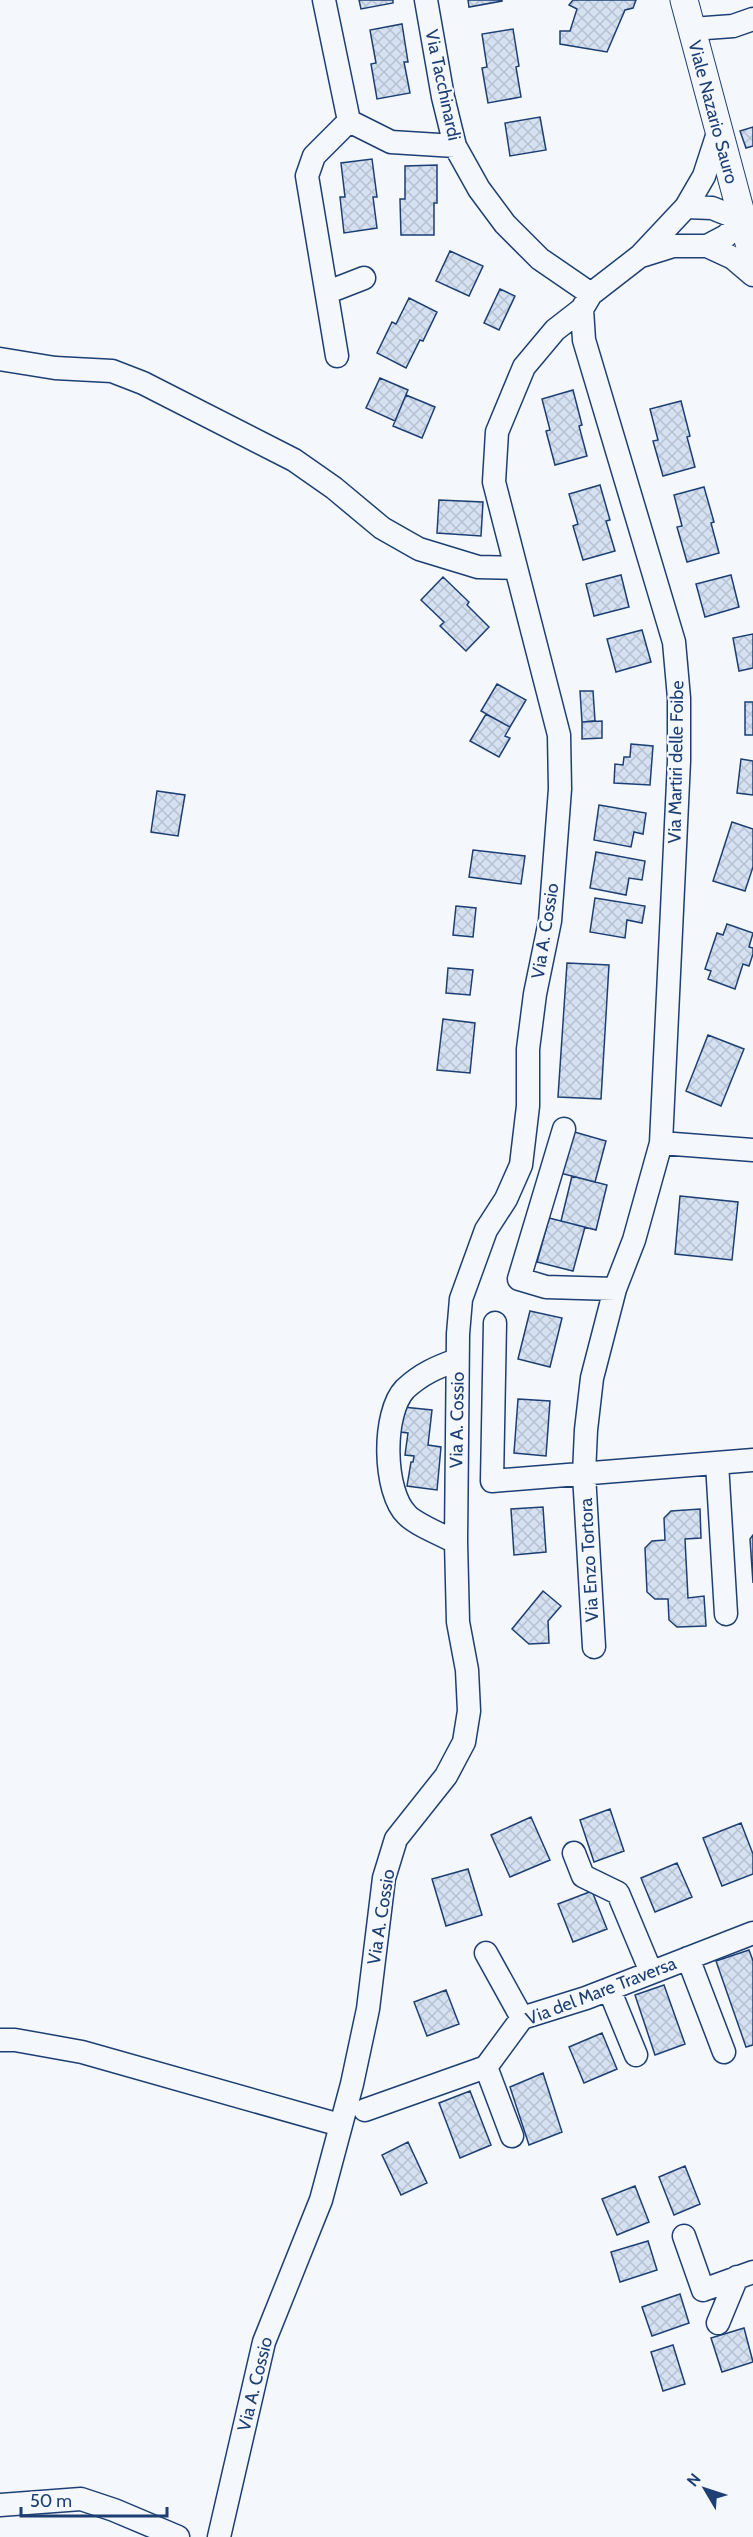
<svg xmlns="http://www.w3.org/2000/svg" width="753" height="2537" font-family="Cabin,sans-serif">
	<defs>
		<pattern id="building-cross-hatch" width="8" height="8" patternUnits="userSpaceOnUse" patternTransform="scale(1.5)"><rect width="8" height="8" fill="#d5e0f0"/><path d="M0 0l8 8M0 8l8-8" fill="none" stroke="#b6c1d1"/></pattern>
	</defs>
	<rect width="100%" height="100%" fill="#f4f7fb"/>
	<path fill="url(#building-cross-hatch)" stroke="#1d3f73" stroke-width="1.5" d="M359,0H393V3L361,9Z
		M468,0H502V1L469,7Z
		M573,0H636L633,8L625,10L607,52L560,44V31H570L577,9L569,5Z
		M402,24L408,62H404L410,93L377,99L371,64L376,63L370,30Z
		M513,29L519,66L516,67L521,97L488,103L482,68L487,67L482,34Z
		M540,117L546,150L510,156L505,123Z
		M753,127V146L746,148L740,131Z
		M372,159L377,197H373L377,228L344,233L340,197H345L341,163Z
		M437,165V203H434V235H401L400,199H405V166Z
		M450,251L483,266L469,296L436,281Z
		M500,289L515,296L499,330L484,323Z
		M409,298L437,312L423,341L420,340L406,368L377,353L392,322L396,324Z
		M380,378L408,390L395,421L366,408Z
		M573,390L582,425L579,426L587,456L555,465L546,431L550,430L542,399Z
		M406,395L435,407L422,438L393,426Z
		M681,401L690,436L687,437L695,467L663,476L653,441L658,440L650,409Z
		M600,485L610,520L606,521L615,551L583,560L573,526L578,524L569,494Z
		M704,487L714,522L711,523L719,553L687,562L677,527L682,526L674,495Z
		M439,500L483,502L481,536L437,533Z
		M621,575L629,607L594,616L586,584Z
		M731,575L739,607L705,617L696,584Z
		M443,577L469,602L467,605L489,627L466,651L440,626L444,622L421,600Z
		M642,630L651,662L616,672L607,639Z
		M753,634V668L739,671L733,638Z
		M497,684L526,700L510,727L481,711Z
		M580,691H593L595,721L582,722Z
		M745,702H753V735H745Z
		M486,714L510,727L505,736L510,738L499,757L470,741Z
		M602,721V738L582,739V722Z
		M631,744L653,746L650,785L614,783L615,764L623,765L624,757H630Z
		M741,759L753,761V795L737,793Z
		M157,791L185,795L178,836L151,832Z
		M599,805L646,813L643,834L634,832L631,847L594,840Z
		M732,822L753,829V867L745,891L713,881Z
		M473,850L525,856L521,884L469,877Z
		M596,852L645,861L642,880L629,878L626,895L590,888Z
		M595,898L645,906L642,923L627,920L625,938L590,932Z
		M456,906L476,908L473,937L453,935Z
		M727,924L753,933L749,947L753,948V954L749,966L743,964L735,989L708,979L711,971L705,969L717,933L723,935Z
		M567,963L609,965L601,1099L558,1097Z
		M448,968L473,970L470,995L446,993Z
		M443,1019L475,1023L470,1073L437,1070Z
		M708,1035L744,1049L721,1106L686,1091Z
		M571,1131L606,1141L595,1182L560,1173Z
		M572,1176L607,1185L596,1230L561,1221Z
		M680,1196L738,1202L732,1260L675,1254Z
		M549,1218L585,1227L573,1271L537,1262Z
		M530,1311L562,1318L550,1367L518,1359Z
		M518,1399L550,1401L546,1456L514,1453Z
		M403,1407L432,1410L428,1445L441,1447L437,1490L407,1486L411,1462H413L414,1456L405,1455L408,1433L400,1432Z
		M543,1507L546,1552L514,1555L511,1509Z
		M700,1509L701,1538L685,1539L688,1598L704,1596L706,1626L677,1627L669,1620L668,1599H655L647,1592L645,1548L652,1541L665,1540L664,1518L671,1511Z
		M753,1535V1583L750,1539Z
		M543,1591L561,1606L548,1621L549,1643L529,1644L512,1629Z
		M610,1809L624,1851L594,1862L580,1820Z
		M531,1817L550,1860L510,1877L491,1835Z
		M741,1823L753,1854V1874L722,1886L703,1838Z
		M677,1863L692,1897L655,1912L641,1878Z
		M468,1869L482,1915L446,1926L432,1879Z
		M592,1891L607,1929L573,1942L558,1904Z
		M749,1950L753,1961V2045L746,2047L716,1961Z
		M664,1985L685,2044L655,2055L635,1995Z
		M446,1990L459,2024L427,2036L414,2002Z
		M602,2033L617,2069L584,2083L569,2047Z
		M543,2073L562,2132L529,2145L510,2087Z
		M470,2091L491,2145L460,2158L439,2103Z
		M408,2142L427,2183L401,2195L382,2155Z
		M685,2166L700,2204L674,2215L659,2177Z
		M635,2186L649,2222L617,2235L602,2199Z
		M648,2241L657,2270L620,2282L611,2252Z
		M680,2294L689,2323L652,2336L642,2307Z
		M744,2328L753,2362L722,2372L711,2338Z
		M673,2345L685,2384L663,2391L651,2352Z"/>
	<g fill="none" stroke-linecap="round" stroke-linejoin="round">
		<defs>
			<path id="minor" d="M324,0L349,121L391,142L455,146
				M426,0L443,97L455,146L479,189L505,224L540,259L591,294
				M692,29L733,26L753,19
				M707,246L733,258L753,275
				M641,256L673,246H707L726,236L742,220L712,208L686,207
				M328,292L364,278
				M337,356L307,176L314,156L349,121
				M0,359L55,368L112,371L143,383L294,460L334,488L382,528L419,549L478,567L516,568
				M564,1129L519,1279L546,1287L615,1289
				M661,1143L753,1150
				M495,1323L492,1481L753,1460
				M717,1463L726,1614
				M456,1542C442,1535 417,1525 407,1515C383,1492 382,1413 405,1389C421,1374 437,1367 457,1360
				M594,1647L584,1474L586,1430L592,1378L615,1289L634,1240L661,1143L679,761V698L674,642L584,340L582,309L591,294L640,256L686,207L704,176L718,133
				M574,1853L583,1876L618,1893L651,1972
				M486,1953L522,2018
				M688,1958L724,2052
				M609,1989L636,2055
				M0,2040H15L82,2052L340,2125
				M486,2067L512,2136
				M365,2110L486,2067L522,2018L586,1998L753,1933
				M684,2236L703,2290L753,2272
				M718,2323L737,2277
				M0,2505L81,2499L114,2510L178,2537
				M219,2537L264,2342L321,2200L352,2084L368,2009L384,1878L396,1839L446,1776L464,1742L469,1711L467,1670L458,1622L456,1542L458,1334L461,1299L486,1230L506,1199L521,1165L528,1106V1049L535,994L550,921L560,789L559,735L494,482L497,432L524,367L555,330L582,309"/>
			<path id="major" d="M684,0L753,258"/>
		</defs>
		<use href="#minor" stroke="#1d3f73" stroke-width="25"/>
		<use href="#major" stroke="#1d3f73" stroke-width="29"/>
		<use href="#minor" stroke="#f4f7fb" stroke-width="22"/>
		<use href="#major" stroke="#f4f7fb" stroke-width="27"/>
	</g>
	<g text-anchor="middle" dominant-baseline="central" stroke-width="4.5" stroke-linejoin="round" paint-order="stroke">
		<g font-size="18" fill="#1d3f73" stroke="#f4f7fb">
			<text transform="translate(443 85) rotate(78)">Via Tacchinardi</text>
			<text transform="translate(713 112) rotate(75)">Viale Nazario Sauro</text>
			<text transform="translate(676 762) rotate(-89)">Via Martiri delle Foibe</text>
			<text transform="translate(545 931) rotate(-81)">Via A. Cossio</text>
			<text transform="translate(457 1420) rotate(-89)">Via A. Cossio</text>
			<text transform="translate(589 1560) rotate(-93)">Via Enzo Tortora</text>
			<text transform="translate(381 1917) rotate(-81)">Via A. Cossio</text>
			<text transform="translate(601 1991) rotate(-21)">Via del Mare Traversa</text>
			<text transform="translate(255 2384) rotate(-76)">Via A. Cossio</text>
		</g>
	</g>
	<g transform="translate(705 2489) rotate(309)" stroke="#f4f7fb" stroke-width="4.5" paint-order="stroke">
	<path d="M0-4.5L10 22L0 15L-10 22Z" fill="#1d3f73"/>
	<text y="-9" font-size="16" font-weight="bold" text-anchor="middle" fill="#1d3f73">N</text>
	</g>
	<path d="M21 2507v9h146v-9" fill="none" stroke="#1d3f73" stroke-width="3"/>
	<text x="30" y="2507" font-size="18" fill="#1d3f73" stroke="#f4f7fb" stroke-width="4.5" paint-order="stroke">50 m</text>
</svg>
